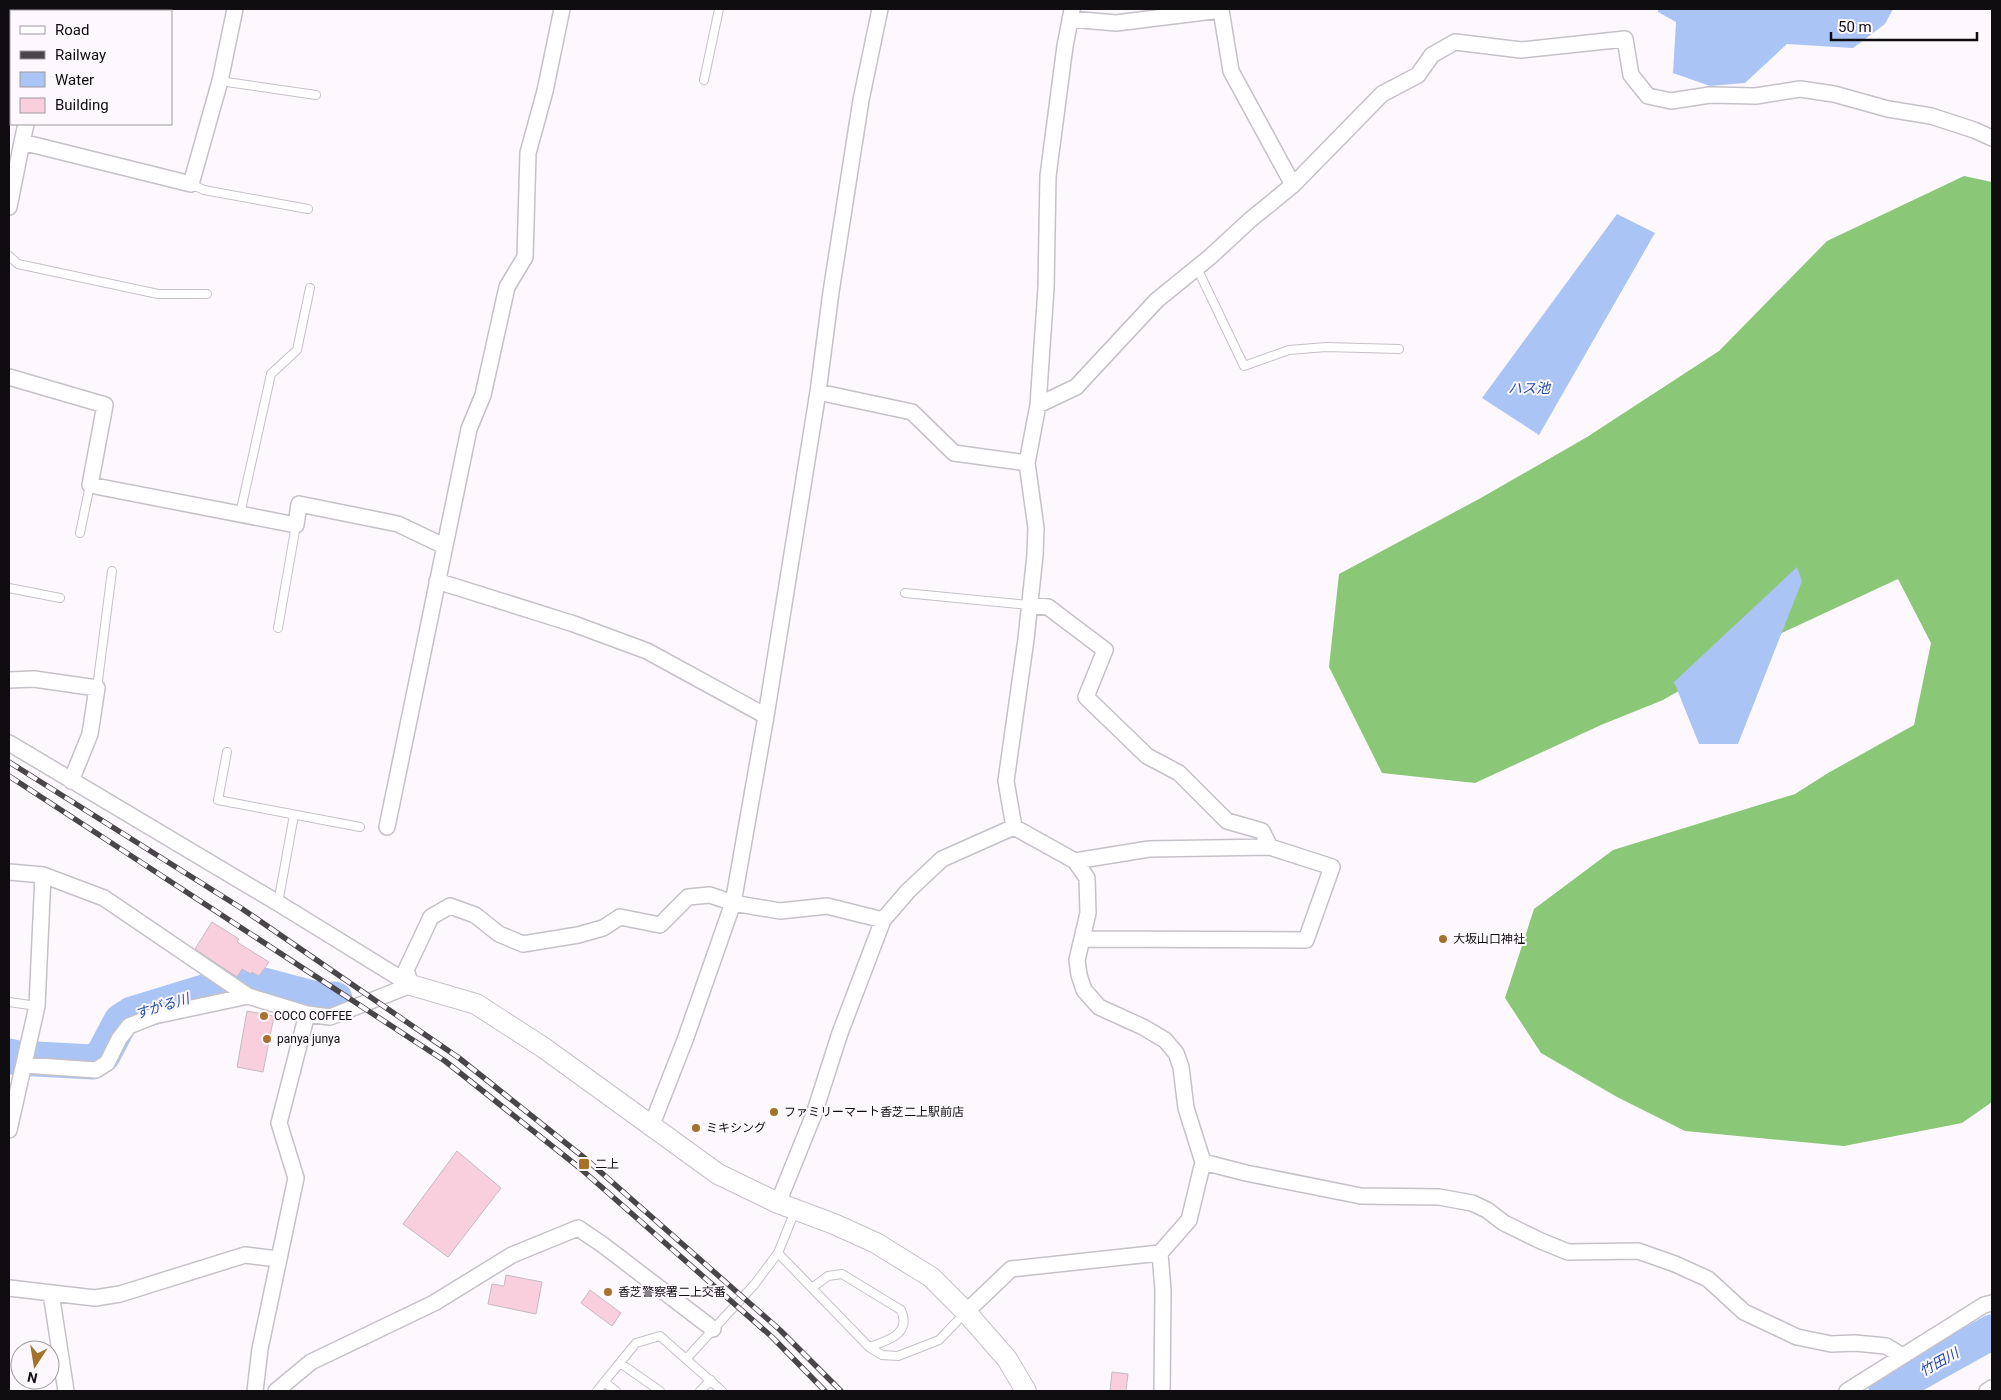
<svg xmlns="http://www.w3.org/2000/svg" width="2001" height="1400" font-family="Roboto,'Noto Sans JP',sans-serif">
	<rect width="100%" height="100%" fill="#fcf8fe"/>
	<path fill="#8ac776" d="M1964,176L1992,182V1102L1962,1123L1844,1146L1685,1131L1617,1097L1541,1053L1505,998L1534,909L1613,850L1795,794L1828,773L1914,725L1931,643L1898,579L1771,638L1663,700L1601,725L1475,783L1382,773L1329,667L1339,574L1479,499L1587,437L1719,351L1827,241Z"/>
	<path fill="#abc4f6" d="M1658,9H1893L1885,24L1853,48L1787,44L1745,83L1710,86L1673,73L1676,22L1658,12Z
		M1617,214L1655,233L1539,435L1482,398Z
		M1797,567L1802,581L1738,744H1699L1674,682Z"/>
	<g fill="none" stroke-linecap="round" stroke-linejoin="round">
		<path stroke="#abc4f6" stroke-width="35" d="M9,1056L17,1058L93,1062L103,1055L121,1021L132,1014L220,987L244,983L263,985L320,1000L335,999
			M1886,1391L1992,1332"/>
	</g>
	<path fill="#f9cfde" stroke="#c5bbbf" d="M212,922L239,939L237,942L269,962L259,976L252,972L251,974L242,969L237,977L195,949Z
		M247,1011L274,1016L263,1072L237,1067Z
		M457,1151L501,1188L448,1257L403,1224Z
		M506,1275L542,1282L536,1314L488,1304L492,1284L504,1286Z
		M590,1290L621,1313L612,1326L581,1303Z
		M1112,1372L1128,1374L1126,1391H1110Z"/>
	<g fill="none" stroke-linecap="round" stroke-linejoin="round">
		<defs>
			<path id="service" d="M704,80L719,9
				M220,81L316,95
				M191,184L204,190L308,209
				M9,256L18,264L158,294H207
				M1197,268L1244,366L1289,350L1326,347L1399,349
				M240,514L271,374L297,350L310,288
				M80,533L90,485
				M9,588L60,598
				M905,593L1029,605
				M278,628L296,525
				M97,688L112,571
				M227,752L218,800L360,827
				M278,903L294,815
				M9,1002L37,1006
				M778,1253L869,1347L882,1355L898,1356L939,1340L965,1313
				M813,1287L828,1276L842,1274L901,1310C912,1334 887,1341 869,1347
				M686,1359L754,1285L778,1253L795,1211
				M620,1363L660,1391
				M604,1382L616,1391
				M597,1391L636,1343L660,1336L722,1391
				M700,1391L711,1380"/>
			<path id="minor" d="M56,11L57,9
				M22,142L26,124
				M1293,185L1382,94L1418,75L1432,55L1455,42L1521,50L1625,39L1631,75L1648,96L1671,101L1710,95L1756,96L1800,89L1834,94L1888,109L1931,116L1974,130L1992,138
				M9,207L22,142L191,184L220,81L235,9
				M9,377L105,405L90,485L296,525L299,504L398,524L444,546
				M818,392L912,412L954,453L1027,463L1036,528L1035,555L1026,639L1006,781L1014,827
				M1038,405L1076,387L1157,300L1210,257L1250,220L1293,185L1231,71L1221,10L1116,23L1070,19
				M1027,463L1038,405L1046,288L1048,176L1065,46L1072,10
				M437,581L574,624L647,651L766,716
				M1029,605L1048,607L1105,650L1086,697L1147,756L1179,773L1227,821L1262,831L1270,847
				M9,680L34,679L97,688L90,734L71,781
				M9,743L278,903L411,985
				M387,827L469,429L483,395L507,287L525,257L528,153L545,91L562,9
				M1075,861L1149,849L1270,847L1332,867L1306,940L1083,939
				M9,872L43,875L104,898L248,996L307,1014L330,1017L411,985
				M411,985L406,970L431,917L450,906L475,915L499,934L523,944L578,935L603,928L620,917L660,925L688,897L710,895L733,903L780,911L827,906L883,920
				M24,1065L96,1070L107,1063L119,1039L129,1026L154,1016L248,996
				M651,1127L685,1040L733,903L766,716L818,392L831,292L861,100L880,9
				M9,1130L37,1006L43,875
				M1203,1162L1246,1173L1361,1196L1439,1197L1472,1203L1487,1210L1504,1223L1541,1241L1568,1252L1638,1251L1675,1264L1708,1279L1744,1312L1797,1337L1831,1344L1855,1343L1886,1346L1901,1355
				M778,1203L814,1114L840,1033L883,920L908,891L942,859L1014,827L1075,861L1087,878L1088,913L1077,960L1079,975L1084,990L1099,1007L1143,1027L1165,1040L1176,1053L1181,1067L1186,1108L1203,1162L1189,1220L1160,1253L1011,1269L966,1312
				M1160,1253L1163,1290L1162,1391
				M9,1288L95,1298L120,1294L245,1255L278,1259
				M51,1293L66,1391
				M255,1391L260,1349L296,1178L279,1123L307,1014
				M276,1391L311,1362L434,1303L512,1255L578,1228L603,1245L713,1329
				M1847,1391L1984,1305L1992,1303
				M1987,1391L1992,1388"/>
			<path id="tertiary" d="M411,985L476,1004L544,1048L718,1174L778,1203L834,1224L876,1243L931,1277L966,1312L1007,1359L1026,1391"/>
		</defs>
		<use href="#service" stroke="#c5c1c8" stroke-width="10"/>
		<use href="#minor" stroke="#c5c1c8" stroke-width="18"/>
		<use href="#tertiary" stroke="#c5c1c8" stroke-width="22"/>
		<use href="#service" stroke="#fff" stroke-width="8"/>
		<use href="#minor" stroke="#fff" stroke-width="15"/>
		<use href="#tertiary" stroke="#fff" stroke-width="20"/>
		<defs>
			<path id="rail" d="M9,762L241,908L459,1058L587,1160L780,1330L841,1391
				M9,776L445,1061L581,1169L772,1337L825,1391"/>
		</defs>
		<use href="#rail" stroke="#49464a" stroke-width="5.5"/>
		<use href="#rail" stroke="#fcf8fe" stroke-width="4" stroke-dasharray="11" stroke-linecap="butt"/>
	</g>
	<g fill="#a6712b" stroke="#fcf8fe" stroke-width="2">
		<circle cx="1443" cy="939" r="5"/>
		<circle cx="264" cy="1016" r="5"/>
		<circle cx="267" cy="1039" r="5"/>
		<circle cx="774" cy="1112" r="5"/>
		<circle cx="696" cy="1128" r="5"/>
		<rect x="578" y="1158" width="12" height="12" rx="2.5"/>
		<circle cx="608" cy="1292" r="5"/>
	</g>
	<g text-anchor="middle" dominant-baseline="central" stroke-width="4" stroke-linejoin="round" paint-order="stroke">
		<g font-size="12" fill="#0f0d10" stroke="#fcf8fe" text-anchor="start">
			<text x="1453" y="939">大坂山口神社</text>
			<text x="274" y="1016">COCO COFFEE</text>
			<text x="277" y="1039">panya junya</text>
			<text x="784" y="1112">ファミリーマート香芝二上駅前店</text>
			<text x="706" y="1128">ミキシング</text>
			<text x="595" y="1164">二上</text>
			<text x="618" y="1292">香芝警察署二上交番</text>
		</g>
		<g font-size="14" font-style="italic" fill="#234ba8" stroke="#fcf8fe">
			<text x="1529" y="388">ハス池</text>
			<text transform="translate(162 1006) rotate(-17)">すがる川</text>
			<text transform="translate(1939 1362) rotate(-29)">竹田川</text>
		</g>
	</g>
	<rect width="2001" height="1400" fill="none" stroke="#0f0d10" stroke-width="20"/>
	<rect x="10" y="10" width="162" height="115" fill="#fcf8fe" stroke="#9d9a9f"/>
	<rect x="20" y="26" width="25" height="8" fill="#ffffff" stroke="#9d9a9f"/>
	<text x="55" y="35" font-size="15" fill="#0f0d10">Road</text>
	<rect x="20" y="51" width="25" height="8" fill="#49464a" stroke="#9d9a9f"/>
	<text x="55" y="60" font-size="15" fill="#0f0d10">Railway</text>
	<rect x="20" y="72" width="25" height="15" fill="#abc4f6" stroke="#9d9a9f"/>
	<text x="55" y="85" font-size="15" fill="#0f0d10">Water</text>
	<rect x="20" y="98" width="25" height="15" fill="#f9cfde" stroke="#9d9a9f"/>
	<text x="55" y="110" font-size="15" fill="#0f0d10">Building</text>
	<g transform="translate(35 1365) rotate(192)"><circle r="24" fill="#fcf8fe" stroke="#9d9a9f"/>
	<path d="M0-4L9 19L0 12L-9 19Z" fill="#a6712b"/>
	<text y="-8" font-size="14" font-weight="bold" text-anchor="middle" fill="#0f0d10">N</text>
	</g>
	<path d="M1831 32v8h146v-8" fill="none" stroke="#0f0d10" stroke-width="2.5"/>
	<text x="1838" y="32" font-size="15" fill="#0f0d10" stroke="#fcf8fe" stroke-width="4" paint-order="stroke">50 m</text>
</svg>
